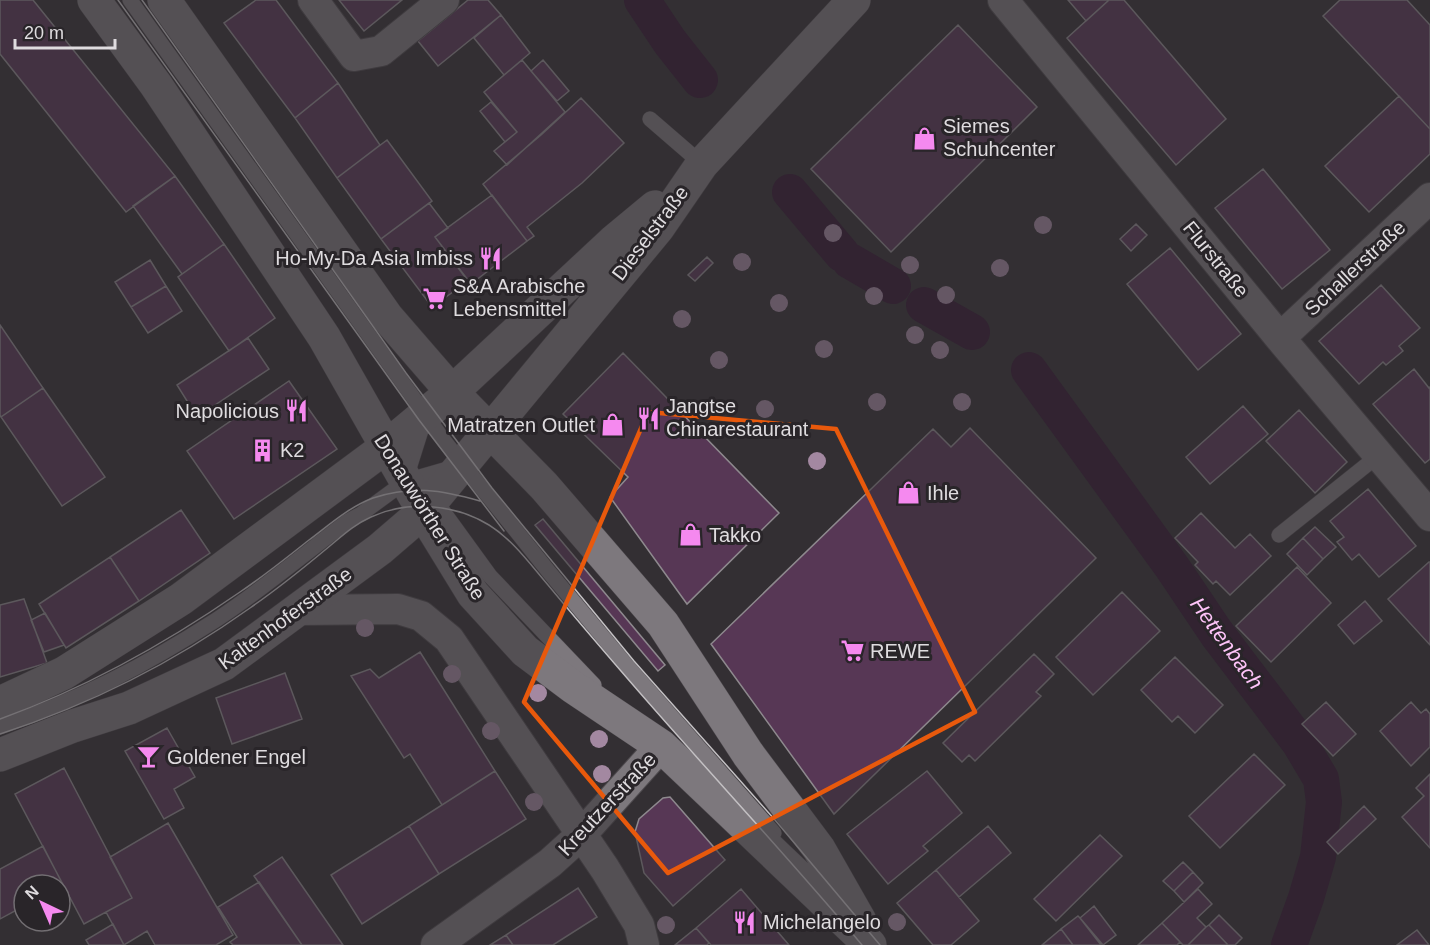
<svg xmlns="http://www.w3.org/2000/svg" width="1430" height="945" font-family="Helvetica,sans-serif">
	<rect width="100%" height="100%" fill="#332f33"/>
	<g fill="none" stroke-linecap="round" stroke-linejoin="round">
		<path stroke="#311430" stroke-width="36" d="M642,0L670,42L700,80
			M790,192L842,254
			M850,261L893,286
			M924,305L972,332
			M1029,370L1172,567L1217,634L1299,742L1321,779L1324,802L1318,857L1306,898L1289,945"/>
	</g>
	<path fill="#573755" stroke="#8e898e" stroke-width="1.5" d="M0,0H33L175,176L126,212L0,54Z
		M256,0H276L338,83L295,118L224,23Z
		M339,0H402L364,31Z
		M468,0H488L501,15L438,66L418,41Z
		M1068,0H1109L1086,21Z
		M1109,0H1124L1226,119L1176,165L1067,38Z
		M1340,0H1407L1430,25V129L1323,16Z
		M501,15L530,53L504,75L474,38Z
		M958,25L1037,107L891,252L811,169Z
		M522,60L565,112L507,165L494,151L517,132L484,92Z
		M543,60L569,91L557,101L531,71Z
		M338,83L380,145L337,178L295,118Z
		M1399,96L1430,129V154L1369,212L1325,166Z
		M581,98L624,143L582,183L527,227L534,236L527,241L483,184L541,135Z
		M491,102L517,132L505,142L480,111Z
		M387,140L432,201L381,239L337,178Z
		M1263,169L1330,250L1282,289L1215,208Z
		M175,176L224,244L182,274L133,206Z
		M492,195L527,241L471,284L435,237Z
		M429,203L448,228L435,237L468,281L432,307L381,239Z
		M1136,224L1147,235L1131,251L1120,239Z
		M224,244L275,318L229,351L178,277Z
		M1170,248L1241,334L1198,370L1127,284Z
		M707,257L713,263L695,281L688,275Z
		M150,260L166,286L131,307L115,282Z
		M1381,285L1420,328L1399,346L1403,351L1386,365L1383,362L1359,384L1319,341Z
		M166,286L182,311L148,333L131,307Z
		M0,325L43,388L1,417L0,415Z
		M248,338L269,369L197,417L177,385Z
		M623,353L779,513L687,604L610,497L628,477L563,414Z
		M1414,369L1429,388L1430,387V459L1425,463L1373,404Z
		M289,381L337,449L234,519L187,451Z
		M43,388L105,477L62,506L1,417Z
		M1243,406L1268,434L1210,484L1186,457Z
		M1299,410L1347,462L1315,493L1266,441Z
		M970,428L1096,558L834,814L711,644L933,429L951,447Z
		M1368,489L1416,546L1379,577L1359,554L1352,560L1337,542L1344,537L1330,521Z
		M181,510L210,553L139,601L110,557Z
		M1201,513L1235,548L1250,534L1271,556L1230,595L1216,581L1213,584L1195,565L1198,562L1175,538Z
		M543,519L665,665L658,671L535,525Z
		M1315,527L1336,547L1323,559L1303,538Z
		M1303,538L1323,559L1307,575L1287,554Z
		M110,557L139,601L66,648L39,604Z
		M1429,562H1430V645L1388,599Z
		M1297,567L1331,603L1271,662L1236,626Z
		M1122,592L1160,631L1093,695L1056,657Z
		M24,599L47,663L0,677V605Z
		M1365,601L1382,621L1354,644L1338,625Z
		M45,613L64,645L44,652L31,620Z
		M420,652L495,771L442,805L410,754L404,758L351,676L370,669L379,678Z
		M1034,654L1054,674L1036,692L1041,696L975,761L969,755L962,762L943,743Z
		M1175,657L1223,705L1195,733L1178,716L1172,722L1141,690Z
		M285,673L302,719L232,744L216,698Z
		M1326,702L1356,734L1333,756L1302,724Z
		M1411,702L1421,713L1426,709L1430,714V747L1411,766L1380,731Z
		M167,728L195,777L174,789L184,808L164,819L125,751Z
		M1254,754L1285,785L1220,848L1189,816Z
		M64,768L132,898L84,924L15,794Z
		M495,771L526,819L439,874L409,826Z
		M927,771L962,813L923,846L928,851L888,884L847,834Z
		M1430,774V848L1402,817L1424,796L1416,788Z
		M670,797L725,860L673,906L644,873L635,832L639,819L663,798Z
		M1364,806L1376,819L1338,854L1327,842Z
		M168,823L233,935L216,945H155L147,931L124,945L106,912L132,898L110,857Z
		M409,826L439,874L362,924L331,875Z
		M988,826L1011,853L959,897L936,870Z
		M1100,835L1122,856L1056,921L1034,899Z
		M43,846L63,885L60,887V885H24V906L0,919V869Z
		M282,857L343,945H302L254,876Z
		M1183,862L1193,872L1174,891L1163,881Z
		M936,870L979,921L951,945H933L897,903Z
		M1193,872L1203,883L1184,902L1174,891Z
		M259,882L302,945H233L230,942L237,937L218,907Z
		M578,888L597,917L553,945H513L506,935Z
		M741,889L789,945H711L696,928Z
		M1198,889L1212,904L1197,918L1206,927L1188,945H1183L1162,923Z
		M1094,906L1116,935L1103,945L1080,918Z
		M1219,915L1242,938L1235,945H1228L1209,925Z
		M1078,916L1080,918L1101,945H1073L1061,929Z
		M1162,923L1180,942L1177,945H1138Z
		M113,924L124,945H89L86,940Z
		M1209,925L1228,945H1188L1206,927Z
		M696,928L709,943L707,945H675Z
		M1061,929L1073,945H1042Z
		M1417,930L1429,945H1397Z
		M506,935L513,945H490Z"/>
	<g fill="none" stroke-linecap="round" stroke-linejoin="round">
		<defs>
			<path id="lane" d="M130,0L445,442L549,572L628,667L774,833
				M650,119L702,164
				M406,478L423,424
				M430,498L440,507L490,576L594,685
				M1279,535L1379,455
				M0,727C79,700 146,665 216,620C262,590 304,554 348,521L361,514L406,481L451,468"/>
			<path id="street" d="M313,0L354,56L381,51L444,0
				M1003,0L1280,338L1430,516
				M1280,338L1430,198
				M299,610L398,609L421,616L449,639L605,869L639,925L644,945
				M436,945L550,863L581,835L661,746"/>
			<path id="secondary" d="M94,0L156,85L324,337L435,532L473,594L525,651L573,687L661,746L870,945
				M164,0L387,317L452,392L544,486L663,624L748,754L819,849L860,921
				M0,703L64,673L181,599L386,447L452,392L614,241L655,207
				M0,755L73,726L129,708L224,664L380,549L423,512L658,228L702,164L854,0"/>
		</defs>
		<use href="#lane" stroke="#4e4a4e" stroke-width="16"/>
		<use href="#street" stroke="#4e4a4e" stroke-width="32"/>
		<use href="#secondary" stroke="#4e4a4e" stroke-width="34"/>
		<use href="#lane" stroke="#7d787d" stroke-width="15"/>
		<use href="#street" stroke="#7d787d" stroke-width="30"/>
		<use href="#secondary" stroke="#7d787d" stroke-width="33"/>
		<path stroke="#c3c0c3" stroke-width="1.5" d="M118,0L419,420L504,531
			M142,0L406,373L492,488L634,661L775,820L880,945
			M0,719C86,688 165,644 240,592C264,576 286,558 309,540C329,525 349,507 373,498C413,485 441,490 480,501
			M0,734C89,705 173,663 250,608C276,590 301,570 325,550C340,538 353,525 371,517C408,500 455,504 489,525C513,540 530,564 548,585C572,614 596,642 621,671C700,763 784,852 862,945"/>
	</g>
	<g fill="#a388a1">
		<circle cx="1043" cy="225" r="9"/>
		<circle cx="833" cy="233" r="9"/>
		<circle cx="742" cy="262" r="9"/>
		<circle cx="910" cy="265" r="9"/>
		<circle cx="1000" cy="268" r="9"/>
		<circle cx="946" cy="295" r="9"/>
		<circle cx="874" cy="296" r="9"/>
		<circle cx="779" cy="303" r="9"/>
		<circle cx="682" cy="319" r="9"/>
		<circle cx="915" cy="335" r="9"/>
		<circle cx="824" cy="349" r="9"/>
		<circle cx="940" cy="350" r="9"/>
		<circle cx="719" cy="360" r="9"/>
		<circle cx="877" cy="402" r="9"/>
		<circle cx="962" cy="402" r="9"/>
		<circle cx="765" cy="409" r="9"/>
		<circle cx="817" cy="461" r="9"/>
		<circle cx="365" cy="628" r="9"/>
		<circle cx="452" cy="674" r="9"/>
		<circle cx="538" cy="693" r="9"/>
		<circle cx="491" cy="731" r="9"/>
		<circle cx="599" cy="739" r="9"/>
		<circle cx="602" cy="774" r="9"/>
		<circle cx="534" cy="802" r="9"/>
		<circle cx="897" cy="922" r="9"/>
		<circle cx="666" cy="925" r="9"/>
	</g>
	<path d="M0 0H1430V945H0ZM648,412L836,429L975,712L668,873L524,702Z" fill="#332f33" fill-opacity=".55" fill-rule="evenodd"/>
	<path fill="none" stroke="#e8590c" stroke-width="4.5" stroke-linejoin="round" d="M648,412L836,429L975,712L668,873L524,702Z"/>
	<defs>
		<symbol id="shop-bare" viewBox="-9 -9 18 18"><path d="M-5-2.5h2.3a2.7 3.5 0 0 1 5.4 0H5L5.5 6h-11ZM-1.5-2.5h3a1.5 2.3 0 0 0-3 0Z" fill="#f589ef" stroke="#292529" stroke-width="2.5" paint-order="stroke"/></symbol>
		<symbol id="restaurant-bare" viewBox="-9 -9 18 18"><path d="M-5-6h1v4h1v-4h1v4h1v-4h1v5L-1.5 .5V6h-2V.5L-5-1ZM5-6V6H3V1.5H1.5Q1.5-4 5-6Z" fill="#f589ef" stroke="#292529" stroke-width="2.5" paint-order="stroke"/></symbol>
		<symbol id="supermarket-bare" viewBox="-9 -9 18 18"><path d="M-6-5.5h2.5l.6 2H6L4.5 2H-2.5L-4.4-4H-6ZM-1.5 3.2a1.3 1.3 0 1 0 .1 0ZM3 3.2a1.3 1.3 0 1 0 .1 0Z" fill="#f589ef" stroke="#292529" stroke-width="2.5" paint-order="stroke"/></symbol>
		<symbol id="building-bare" viewBox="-9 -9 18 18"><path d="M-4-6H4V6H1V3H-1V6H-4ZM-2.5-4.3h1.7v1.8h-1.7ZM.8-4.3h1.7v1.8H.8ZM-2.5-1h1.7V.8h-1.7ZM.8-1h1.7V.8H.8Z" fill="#f589ef" stroke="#292529" stroke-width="2.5" paint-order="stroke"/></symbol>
		<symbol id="bar-bare" viewBox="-9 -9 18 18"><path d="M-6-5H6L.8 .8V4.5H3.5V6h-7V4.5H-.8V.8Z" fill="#f589ef" stroke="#292529" stroke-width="2.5" paint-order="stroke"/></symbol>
	</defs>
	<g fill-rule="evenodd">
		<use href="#shop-bare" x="908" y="122" width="33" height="33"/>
		<use href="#restaurant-bare" x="474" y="242" width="33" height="33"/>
		<use href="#supermarket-bare" x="418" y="282" width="33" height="33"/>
		<use href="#restaurant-bare" x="280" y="394" width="33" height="33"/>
		<use href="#restaurant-bare" x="632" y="402" width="33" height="33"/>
		<use href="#shop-bare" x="596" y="408" width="33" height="33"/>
		<use href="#building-bare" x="246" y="434" width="33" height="33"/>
		<use href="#shop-bare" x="892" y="476" width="33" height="33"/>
		<use href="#shop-bare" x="674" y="518" width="33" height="33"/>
		<use href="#supermarket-bare" x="836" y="634" width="33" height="33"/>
		<use href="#bar-bare" x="132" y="740" width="33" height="33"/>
		<use href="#restaurant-bare" x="728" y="906" width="33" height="33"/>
	</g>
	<g text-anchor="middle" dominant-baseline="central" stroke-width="6" stroke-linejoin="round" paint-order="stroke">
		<g font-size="20" fill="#dfdcdf" stroke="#292529" text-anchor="start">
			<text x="943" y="126">Siemes<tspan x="943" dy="23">Schuhcenter</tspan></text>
			<text x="473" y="258" text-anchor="end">Ho-My-Da Asia Imbiss</text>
			<text x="453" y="286">S&amp;A Arabische<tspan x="453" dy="23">Lebensmittel</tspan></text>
			<text x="666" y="406">Jangtse<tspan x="666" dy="23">Chinarestaurant</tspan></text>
			<text x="279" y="411" text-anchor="end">Napolicious</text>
			<text x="595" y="425" text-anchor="end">Matratzen Outlet</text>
			<text x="280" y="450">K2</text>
			<text x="927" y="493">Ihle</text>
			<text x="709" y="535">Takko</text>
			<text x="870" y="651">REWE</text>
			<text x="167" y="757">Goldener Engel</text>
			<text x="763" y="922">Michelangelo</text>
		</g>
		<g font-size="20" fill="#dfdcdf" stroke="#292529">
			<text transform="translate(650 233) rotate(-53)">Dieselstraße</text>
			<text transform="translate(1216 259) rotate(51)">Flurstraße</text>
			<text transform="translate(1355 268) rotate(-43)">Schallerstraße</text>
			<text transform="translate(430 517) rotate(58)">Donauwörther Straße</text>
			<text transform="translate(285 618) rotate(-36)">Kaltenhoferstraße</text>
			<text transform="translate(607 804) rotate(-47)">Kreutzerstraße</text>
		</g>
		<g font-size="21" font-style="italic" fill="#fec4f9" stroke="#292529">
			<text transform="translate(1227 643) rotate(54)">Hettenbach</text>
		</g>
	</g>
	<g transform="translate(42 903) rotate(316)"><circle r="28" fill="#292529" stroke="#726e72" stroke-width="1.5"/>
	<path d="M0-4.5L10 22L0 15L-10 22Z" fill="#f589ef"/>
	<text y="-9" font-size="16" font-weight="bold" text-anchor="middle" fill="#dfdcdf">N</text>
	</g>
	<path d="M15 39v9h100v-9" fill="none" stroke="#dfdcdf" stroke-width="3"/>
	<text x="24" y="39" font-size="18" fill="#dfdcdf" stroke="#292529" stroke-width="4.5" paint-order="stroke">20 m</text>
</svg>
